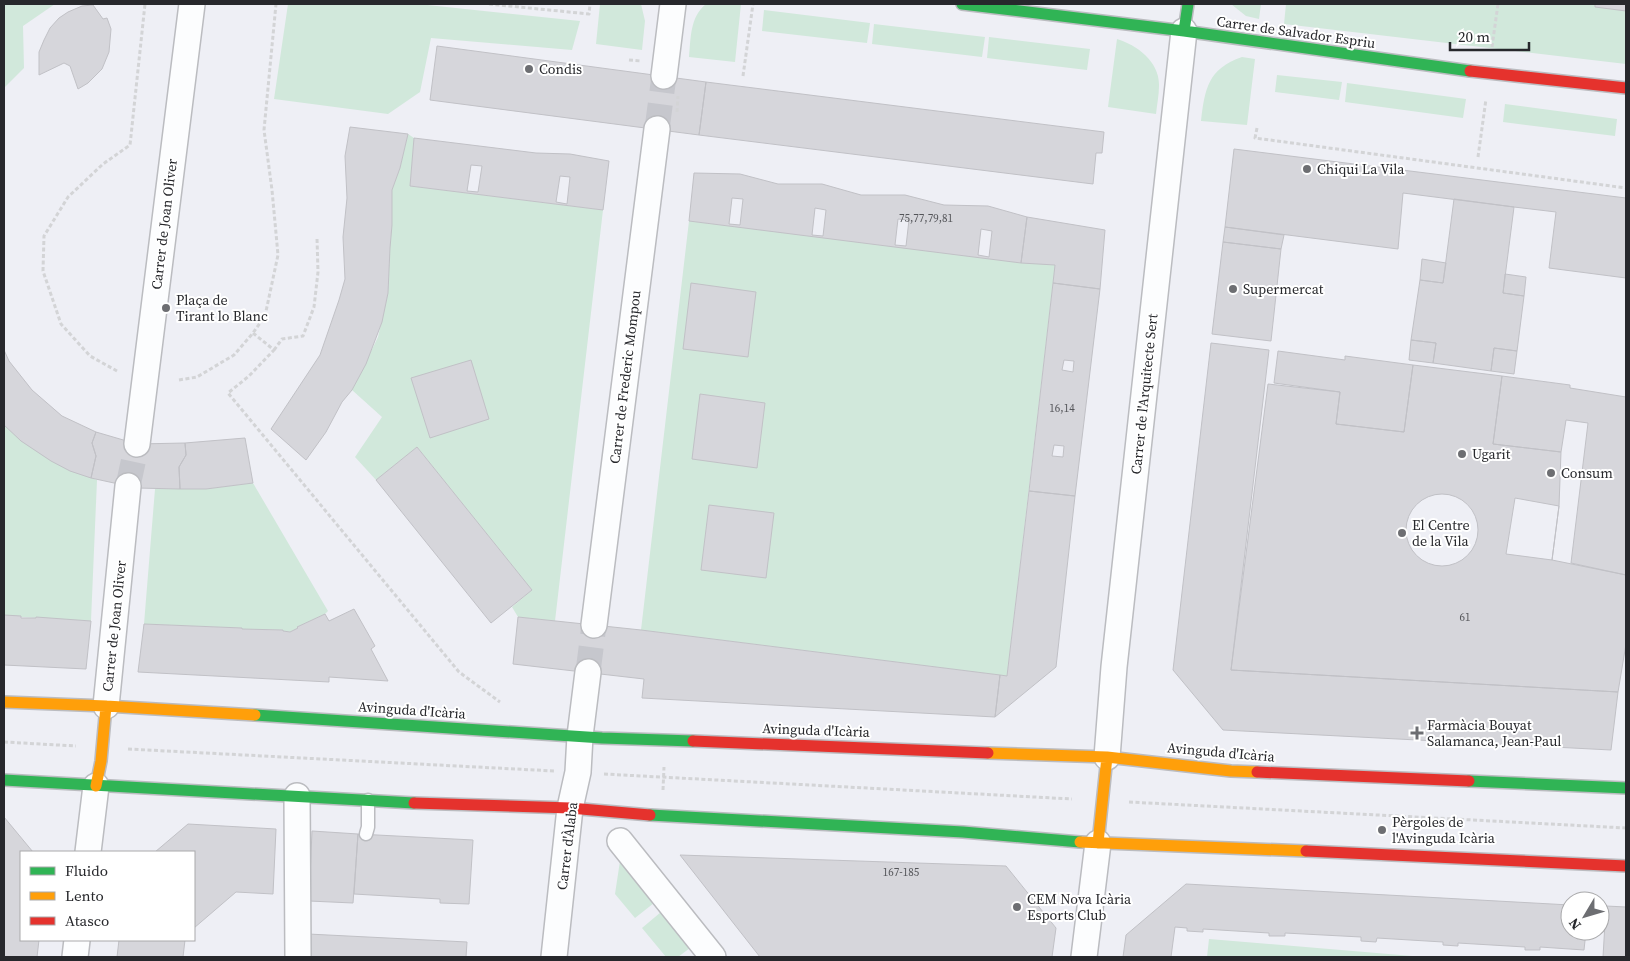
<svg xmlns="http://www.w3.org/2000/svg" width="1630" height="961" font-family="'Source Serif 4',serif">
	<rect width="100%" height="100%" fill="#eeeff5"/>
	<path fill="#d1e8db" d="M4,4H55L23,26L24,68L4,88Z
		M288,4H418L580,21L572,50L431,38L420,92L388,114L274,99Z
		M600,4H641L645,21L642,50L596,44Z
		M706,4H741L735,62L689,57C691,37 690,17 706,4Z
		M1231,4H1261L1259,19L1246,16Z
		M1286,4H1626V64L1284,24Z
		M764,10L870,23L867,43L762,31Z
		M874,24L985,37L982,57L872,44Z
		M989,37L1090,49L1087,70L987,58Z
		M1117,39C1137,45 1160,62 1159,86C1159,95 1157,104 1156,114L1108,107Z
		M1242,57L1255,59L1247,125L1201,121C1205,88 1208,69 1242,57Z
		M1277,75L1342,82L1339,100L1275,92Z
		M1347,83L1466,99L1463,118L1345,102Z
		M1505,104L1617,119L1615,136L1503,122Z
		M408,134L414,138L410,186L603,210L555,621L518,617L512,607L532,590L417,447L376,480L355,457L382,417L352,390L378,337L388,293L392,190L400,168Z
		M689,221L1055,265L1007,676L641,630Z
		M4,415L24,435L67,469L97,480L91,621L4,616Z
		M253,483L328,611L325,614L297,627L298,628L290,632L283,631V630L242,629V628L144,624L155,489H206Z
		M620,861L654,903L635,918L615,894Z
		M661,912L690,948L678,957H666L642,928Z
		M1209,939L1424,957H1207Z"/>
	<path fill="#d6d6db" stroke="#c1c1c6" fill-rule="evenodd" d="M1595,4H1626V11L1595,7Z
		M93,5L103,19L107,18L111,29L109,52L102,69L88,83L78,89L70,66L64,63L39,75V52L44,40L50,28L59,18L68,12L82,6Z
		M437,46L706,82L699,135L430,100Z
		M706,82L1104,132L1102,153H1096L1093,184L699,135Z
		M350,127L408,134L400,168L392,190V225L390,248L388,293L382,322L366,364L352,390L342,402L326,432L306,460L271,429L320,355L339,300L345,279L343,237L347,198L345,156Z
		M414,138L536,153L570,154L609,161L603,210L410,186ZM471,165L482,166L478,192L467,191ZM560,176L570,177L567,204L556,202Z
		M1234,149L1626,198V278L1549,268L1556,212L1514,207L1403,193L1398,249L1225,227Z
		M694,173L740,174L778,184H822L861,195H905L944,205L988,206L1027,217L1021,263L689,221ZM732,198L743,199L740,225L729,224ZM815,208L826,210L823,236L812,235ZM898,219L909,220L906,246L895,245ZM981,229L992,231L989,257L978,255Z
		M1454,199L1514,207L1503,293L1524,296L1517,351L1494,348L1491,371L1433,363L1436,343L1411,340L1420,280L1443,283Z
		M1027,217L1105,230L1100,289L1053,283L1055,265L1021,263Z
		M1225,227L1284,235L1281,249L1223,242Z
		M1223,242L1281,249L1271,341L1212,334Z
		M1422,259L1446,263L1443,283L1420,280Z
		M1505,274L1526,277L1524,296L1503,293Z
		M691,283L756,292L748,357L683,349Z
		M1053,283L1100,289L1075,496L1029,491ZM1064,360L1074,361L1073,372L1062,370ZM1054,445L1064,446L1063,457L1052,456Z
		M1411,340L1436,343L1433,363L1409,360Z
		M1211,343L1269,350L1231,670L1618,692L1611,750L1223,730L1173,670Z
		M1494,348L1517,351L1514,374L1491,371Z
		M4,350L9,361L32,390L62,416L96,432L92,443L96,456L91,478L70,471L51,461L21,441L4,425Z
		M1278,351L1345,360V356L1413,365L1404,432L1336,424L1340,392L1274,383Z
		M471,360L489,419L430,438L411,378Z
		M1413,365L1502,376L1493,444L1561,452L1559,506L1552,560L1626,575V644L1618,692L1231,670L1268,384L1340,392L1336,424L1404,432Z
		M1502,376L1570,385V388L1626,397V575L1571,563L1588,423L1566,420L1561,452L1493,444Z
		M700,394L765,403L757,468L692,459Z
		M96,432L137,444L185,443L186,455L179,467L180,489L137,488L91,478L96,456L92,443Z
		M245,438L253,483L206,489H180L179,467L186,455L185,443Z
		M417,447L532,590L491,623L376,480Z
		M1029,491L1075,496L1056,667L995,717L1000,675L1007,676Z
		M1406 530a36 36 0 1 1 72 0a36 36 0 1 1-72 0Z
		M1515,498L1559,506L1552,560L1506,554Z
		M709,505L774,513L766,578L701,570Z
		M354,609L375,646L371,649L388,681L329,677V682L138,672L144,624L242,628V629L283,630V631L290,632L298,628L297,627L325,614L329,621Z
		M4,615L21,616V618H36V617L91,621L86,669L4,665Z
		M518,617L641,630L1000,675L995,717L642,698L644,679L513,664Z
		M4,817L33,852H21V940H39L37,957H4Z
		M188,824L276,829L273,894L236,892L194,928V852H155Z
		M312,831L358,834L353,903L309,901Z
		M358,834L473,840L469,904L440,903V899L354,894Z
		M680,855L1006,866L1056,928L1052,957H760Z
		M1186,884L1570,905V931H1586L1584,950L1540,947V950H1525V947L1458,943V946L1443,945V942L1377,938L1376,942L1361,941V937L1285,933V936H1269V933L1203,929V932L1187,931V928L1175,927L1171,957H1123L1126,935Z
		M1606,906L1626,907V957H1603Z
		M308,934L467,942L466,957H308Z
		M119,940H185L183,957H117Z"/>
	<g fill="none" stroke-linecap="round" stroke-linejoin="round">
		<path stroke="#c6c7cd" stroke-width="25" stroke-dasharray="25 12" stroke-linecap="butt" d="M657,129L664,76
			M128,486L137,444
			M588,672L594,625"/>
		<defs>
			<path id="lane" d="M366,834L368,827V800"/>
			<path id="street" d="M664,76L673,4
				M137,444L192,4
				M594,625L657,129
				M106,706L128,486
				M1107,757L1114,667L1184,31
				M297,796L298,957
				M620,841L713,957
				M88,852L96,786
				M75,957L77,940
				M554,957L570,808L578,772L580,736L588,672
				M1084,957L1098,843"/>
			<path id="fast" d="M962,4L1184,31L1470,71
				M1184,31L1188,4
				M255,715L602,738L693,741
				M4,780L414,803
				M1469,781L1626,788
				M650,815L963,832L1080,842"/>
			<path id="slow" d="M4,702L106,706L255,715
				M988,753L1107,757L1231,771L1257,772
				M96,786L101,761L106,706
				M1080,842L1306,851
				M1098,843L1107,757"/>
			<path id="jam" d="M1470,71L1626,88
				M693,741L988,753
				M1257,772L1469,781
				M414,803L570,808L650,815
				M1306,851L1626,866"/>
		</defs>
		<use href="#lane" stroke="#bbbcc0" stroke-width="15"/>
		<use href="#street" stroke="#bbbcc0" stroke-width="28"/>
		<use href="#fast" stroke="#bbbcc0" stroke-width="14"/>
		<use href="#slow" stroke="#bbbcc0" stroke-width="14"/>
		<use href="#jam" stroke="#bbbcc0" stroke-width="14"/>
		<path stroke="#d3d4d6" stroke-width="3" stroke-dasharray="4 2.5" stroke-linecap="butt" d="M489,4L589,14L590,4
			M1492,47L1498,4
			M629,60L641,61
			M743,76L753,4
			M677,112L678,96
			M1257,128L1255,138L1626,188
			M1478,157L1486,99
			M253,333L274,350L249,376L228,393L459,672L500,702
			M274,350L282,339L303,336L314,307L318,272L317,238
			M117,371L90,356L61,324L43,271L44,236L68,197L103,164L130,145L145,4
			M179,380L197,377L234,355L253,333L265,316L278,255L272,190L264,130L276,4
			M4,742L76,746
			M128,749L554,771
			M604,774L1072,799
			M663,790L664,767
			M1129,802L1626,828"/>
		<use href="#lane" stroke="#fcfdfe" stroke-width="12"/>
		<use href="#street" stroke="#fcfdfe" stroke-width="25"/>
		<use href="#fast" stroke="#30b455" stroke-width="11"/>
		<use href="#slow" stroke="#ff9f0a" stroke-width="11"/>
		<use href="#jam" stroke="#e5322d" stroke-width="11"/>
	</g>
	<g fill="#6d6e72" stroke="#fff" stroke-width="2">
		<circle cx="529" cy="69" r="5"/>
		<circle cx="1307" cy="169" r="5"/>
		<circle cx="1233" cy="289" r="5"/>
		<circle cx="166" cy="308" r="5"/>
		<circle cx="1462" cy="454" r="5"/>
		<circle cx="1551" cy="473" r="5"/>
		<circle cx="1402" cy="533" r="5"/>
		<path d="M1414.5 725.5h5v5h5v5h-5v5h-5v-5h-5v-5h5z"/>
		<circle cx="1382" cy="830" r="5"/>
		<circle cx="1017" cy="907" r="5"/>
	</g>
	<g text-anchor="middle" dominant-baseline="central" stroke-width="4" stroke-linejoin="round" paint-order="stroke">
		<g font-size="11" fill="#535458">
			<text x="926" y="218">75,77,79,81</text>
			<text x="1062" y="408">16,14</text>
			<text x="1465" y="617">61</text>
			<text x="901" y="872">167-185</text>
		</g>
		<g font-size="14" fill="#27282c" stroke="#fff">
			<text transform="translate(1296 32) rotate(8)">Carrer de Salvador Espriu</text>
			<text transform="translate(164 224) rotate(-83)">Carrer de Joan Oliver</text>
			<text transform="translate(625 377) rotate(-83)">Carrer de Frederic Mompou</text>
			<text transform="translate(1144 394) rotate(-84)">Carrer de l'Arquitecte Sert</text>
			<text transform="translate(114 626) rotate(-84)">Carrer de Joan Oliver</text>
			<text transform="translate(412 710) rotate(4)">Avinguda d'Icària</text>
			<text transform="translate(816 730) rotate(2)">Avinguda d'Icària</text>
			<text transform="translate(1221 752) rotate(5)">Avinguda d'Icària</text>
			<text transform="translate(567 846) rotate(-83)">Carrer d'Àlaba</text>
		</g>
		<g font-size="14" fill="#27282c" stroke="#fff" text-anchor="start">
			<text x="539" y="69">Condis</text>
			<text x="1317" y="169">Chiqui La Vila</text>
			<text x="1243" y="289">Supermercat</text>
			<text x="176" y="300">Plaça de<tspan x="176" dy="16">Tirant lo Blanc</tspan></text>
			<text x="1472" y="454">Ugarit</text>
			<text x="1561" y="473">Consum</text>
			<text x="1412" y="525">El Centre<tspan x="1412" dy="16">de la Vila</tspan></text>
			<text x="1427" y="725">Farmàcia Bouyat<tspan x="1427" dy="16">Salamanca, Jean-Paul</tspan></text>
			<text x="1392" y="822">Pèrgoles de<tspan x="1392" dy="16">l'Avinguda Icària</tspan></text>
			<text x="1027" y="899">CEM Nova Icària<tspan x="1027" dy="16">Esports Club</tspan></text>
		</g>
	</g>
	<rect width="1630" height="961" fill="none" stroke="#27282c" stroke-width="10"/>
	<rect x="20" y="851" width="175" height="90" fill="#ffffff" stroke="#a9a9ab"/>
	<rect x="30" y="867" width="25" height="8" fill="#30b455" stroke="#a9a9ab"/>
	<text x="65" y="876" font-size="15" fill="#27282c">Fluido</text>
	<rect x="30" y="892" width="25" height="8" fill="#ff9f0a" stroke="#a9a9ab"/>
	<text x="65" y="901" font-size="15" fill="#27282c">Lento</text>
	<rect x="30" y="917" width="25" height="8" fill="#e5322d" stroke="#a9a9ab"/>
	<text x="65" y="926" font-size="15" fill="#27282c">Atasco</text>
	<g transform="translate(1585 916) rotate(232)"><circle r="24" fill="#ffffff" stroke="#a9a9ab"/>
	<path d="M0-4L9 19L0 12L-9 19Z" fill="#6d6e72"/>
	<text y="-8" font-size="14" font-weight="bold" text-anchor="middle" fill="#27282c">N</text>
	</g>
	<path d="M1450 42v8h79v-8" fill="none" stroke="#27282c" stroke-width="2.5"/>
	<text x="1458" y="42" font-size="15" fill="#27282c" stroke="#ffffff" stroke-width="4" paint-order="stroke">20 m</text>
</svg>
